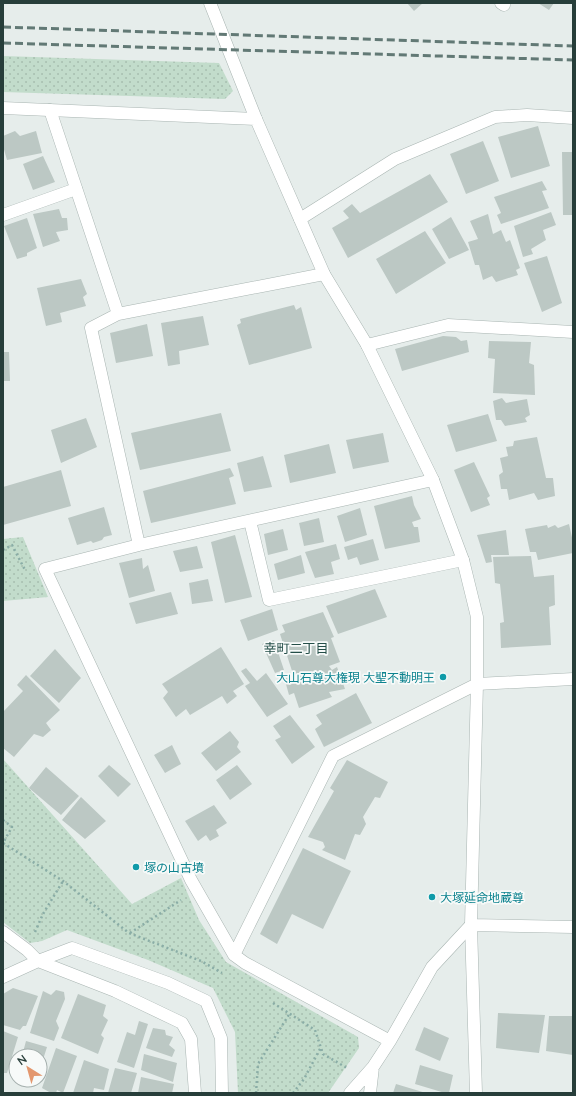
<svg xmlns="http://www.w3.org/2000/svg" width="576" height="1096" font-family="Lato,'Noto Sans JP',sans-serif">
	<defs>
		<pattern id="grass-dots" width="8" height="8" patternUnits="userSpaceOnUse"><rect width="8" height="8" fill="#c2dccb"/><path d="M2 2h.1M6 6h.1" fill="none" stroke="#a7beaf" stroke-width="1.8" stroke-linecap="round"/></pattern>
	</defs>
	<rect width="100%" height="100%" fill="#e6edeb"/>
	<path fill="url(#grass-dots)" d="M3,56L219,63L233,91L225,99L3,92Z
		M23,537L48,597L3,601V539Z
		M3,759L132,904L181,878L199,920L226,962L358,1037L359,1048L328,1093H238L235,1032L213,988L148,960L67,930L42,941L30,943L3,922Z"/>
	<path fill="#bcc8c4" d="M407,3H423L414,11Z
		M538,3H554L549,10Z
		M538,126L550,166L511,178L498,137Z
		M15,131L20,136L36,131L42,153L7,160L3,146V136Z
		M483,141L499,181L466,194L450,154Z
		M562,152H573V215H563Z
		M43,156L55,182L33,190L23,164Z
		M430,174L448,202L348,258L332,228L349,218L343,211L352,204L360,213Z
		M542,181L547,190L542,191L549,208L501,224L497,215L501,213L494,197Z
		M59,209L62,218H67L68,230L56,232L60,241L43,247L33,214Z
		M551,212L556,225L543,230L546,240L531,249L533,254L523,257L514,226Z
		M488,214L493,234L501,230L506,242L510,240L520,268L516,270L518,275L496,282L492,276L483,280L479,265H475L468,242L478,239L470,221Z
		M451,217L469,250L449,259L432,229Z
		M27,218L37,248L27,253V256L17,259L4,226Z
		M425,231L446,263L396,294L376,259Z
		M547,256L562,303L542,312L524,263Z
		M81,279L87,294L83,297L86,306L60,313L62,322L46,326L37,288Z
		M294,305L296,310L301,307L312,348L249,365L237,325L241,323L240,319Z
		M203,316L209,345L179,351L180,364L168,366L161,323Z
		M147,324L153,356L116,363L110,333Z
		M443,336L456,337L461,341L467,340L469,352L402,371L395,349Z
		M489,341L531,342L529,363L534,365L535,395L493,393L495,359L488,358Z
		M3,352H9L10,381H3Z
		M502,398L506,403L527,399L530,415L525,418L527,422L505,426L501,420H496L493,401Z
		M221,413L231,451L140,470L131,433Z
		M488,414L497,441L456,452L447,425Z
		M86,418L97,447L61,463L51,430Z
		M383,433L389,462L353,469L346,440Z
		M537,437L546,478H553L555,496L538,500L534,493L509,500L507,489H501L499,475L503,472L500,458L508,456L506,447L513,446L514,441Z
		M329,444L336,473L290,483L284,455Z
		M263,456L272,487L244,492L237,463Z
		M474,462L490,496L487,498L490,505L471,512L454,470Z
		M230,468L234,476L229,478L236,504L151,523L143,491Z
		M61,470L71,506L3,525V487Z
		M412,496L414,505L421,519L412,522L414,527H418L420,542L385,549L374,506Z
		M104,507L112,535L104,537L102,540L93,543L91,541L77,545L68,518Z
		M360,508L367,535L345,542L337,516Z
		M319,518L324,542L304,546L299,523Z
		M569,524L573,542V553L538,560L536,552H530L525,529L547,525L548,528L555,525L558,528Z
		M283,529L288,550L268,555L264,534Z
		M506,530L509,555H491L492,562L486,563L477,535Z
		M235,535L252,597L225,603L211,542Z
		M373,539L379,560L360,565L357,557L348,560L344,547Z
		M336,544L340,559L331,562L334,574L315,578L305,552Z
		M197,546L203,568L180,572L173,551Z
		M301,555L305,573L278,580L274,564Z
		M531,556L534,577L554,575L555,605L549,607L551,645L501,648L500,623L504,622L500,584L495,583L493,557Z
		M142,558L143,569L148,565L155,591L129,598L119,563Z
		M208,579L213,601L192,604L189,583Z
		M375,589L387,617L338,634L326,606Z
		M171,592L178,614L136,624L129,603Z
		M272,609L278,630L248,641L240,620Z
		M323,612L334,637L331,638L340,662L329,666L332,670L337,667L345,689L329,692L332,697L299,708L294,693L289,695L284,677L293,674L280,634L285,632L282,625Z
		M274,640L284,670L275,673L262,644Z
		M221,647L244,684L233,691L237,696L227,704L222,696L190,715L186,709L176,717L163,698L168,692L162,684Z
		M55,649L81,678L59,703L30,676Z
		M246,668L257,681L266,673L288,704L267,717L245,686L250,683L241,671Z
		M26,675L60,710L46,723L51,730L43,737L34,734L14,757L3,748V712L23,691L17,685Z
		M356,693L372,723L324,747L315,729L322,724L316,715Z
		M290,715L315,747L292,764L275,740L281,737L273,726Z
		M230,731L239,742L237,747L241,752L216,771L201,753Z
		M172,745L181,764L165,773L154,755Z
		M347,760L388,782L380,798L375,797L363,817L366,824L360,835L355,834L345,860L322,850L325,847L323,842L308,837L334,791L330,788Z
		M109,765L131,784L118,797L98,776Z
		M237,765L252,784L230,800L216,780Z
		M46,767L79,796L61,815L29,788Z
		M81,797L106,821L85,839L62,820Z
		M214,805L227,823L216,830L219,836L210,841L206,835L198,841L185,821Z
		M303,848L351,871L323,929L292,914L277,944L260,934Z
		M13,988L38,996L26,1026H23L20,1030L3,1025V994Z
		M56,990L64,992L65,999L56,1021L59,1028L54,1041L30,1033L43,991L51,995Z
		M78,994L106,1005L103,1016L108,1020L101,1035L104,1038L98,1054L61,1038Z
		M498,1013L545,1015L539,1053L496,1048Z
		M549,1016H573V1055L546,1051Z
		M139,1021L148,1024L134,1068L117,1062L127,1032L135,1035Z
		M424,1027L449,1038L440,1061L415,1050Z
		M153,1028L165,1030L166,1035L173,1037L169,1045L175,1050L172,1057L146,1048Z
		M3,1031L18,1037L7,1073H3Z
		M26,1041L47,1047L40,1069V1056H22Z
		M56,1048L77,1056L63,1093L57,1090L56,1093H51L42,1088Z
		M144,1054L177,1063L173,1082L141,1070Z
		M84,1060L109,1069L104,1090L94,1088L93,1093H73Z
		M420,1065L453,1075L449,1093H445L415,1084Z
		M115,1068L137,1073L131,1093H108Z
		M141,1077L174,1084L172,1093H138Z
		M396,1084L426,1093H393Z"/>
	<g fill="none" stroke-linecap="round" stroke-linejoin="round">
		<defs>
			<path id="service" d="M3,215L76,189
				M250,521L269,600L463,560"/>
			<path id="minor" d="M210,3L256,119
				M501,3L504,5
				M50,110L118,314L91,328L139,545
				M300,219L395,159L495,117L527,115L573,118
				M118,314L324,274
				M367,345L448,325L573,332
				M3,932L27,950L38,961L115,991L182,1023L191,1039L195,1093
				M234,955L191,880L45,569L139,545L433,480
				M3,977L38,961L72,948L168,983L206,1001L221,1038L222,1093
				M390,1041L245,963L234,955L333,756L477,684L573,679
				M350,1093L373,1067L390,1041L432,967L471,925
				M370,1093L373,1067"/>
			<path id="tertiary" d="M3,108L256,119L324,274L367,345L433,480L463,560L477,617V684L471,925L476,1093
				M471,925L573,927"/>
		</defs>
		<use href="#service" stroke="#a9b5b2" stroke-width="13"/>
		<use href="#minor" stroke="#a9b5b2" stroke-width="13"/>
		<use href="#tertiary" stroke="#a9b5b2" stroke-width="13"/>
		<path stroke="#8aada6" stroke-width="2.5" stroke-dasharray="2 3" stroke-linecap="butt" d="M3,550L12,545L25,570
			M3,820L12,827L3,843L63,881L129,933L201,961L222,973
			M35,932L43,914L63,881
			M130,933L181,900
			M273,1003L315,1030L323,1054L347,1068
			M256,1093L258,1064L290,1013
			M293,1093L304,1079L321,1047"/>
		<use href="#service" stroke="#fff" stroke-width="12"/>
		<use href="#minor" stroke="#fff" stroke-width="12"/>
		<use href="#tertiary" stroke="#fff" stroke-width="12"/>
		<path stroke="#627975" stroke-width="3" stroke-dasharray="8 4" stroke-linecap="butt" d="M3,27L573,46
			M3,43L573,60"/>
	</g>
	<g fill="#0f9aa8" stroke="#f7faf9" stroke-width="1.5">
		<circle cx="443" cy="677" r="4"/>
		<circle cx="136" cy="867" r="4"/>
		<circle cx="432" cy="897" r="4"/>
	</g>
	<g text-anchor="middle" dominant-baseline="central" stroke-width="3.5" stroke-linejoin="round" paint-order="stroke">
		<g font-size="12" fill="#0d838f" stroke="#f7faf9" text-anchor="start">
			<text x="435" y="677" text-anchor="end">大山石尊大権現 大聖不動明王</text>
			<text x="144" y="867">塚の山古墳</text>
			<text x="440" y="897">大塚延命地蔵尊</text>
		</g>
		<g font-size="13" fill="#244e48" stroke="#f7faf9">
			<text x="296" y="648">幸町二丁目</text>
		</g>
	</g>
	<rect width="576" height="1096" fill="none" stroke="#273e3a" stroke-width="8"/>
	<g transform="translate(28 1068) rotate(323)"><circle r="19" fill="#f7faf9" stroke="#a4afad"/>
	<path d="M0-3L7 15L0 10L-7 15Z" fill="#e3976e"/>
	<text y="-6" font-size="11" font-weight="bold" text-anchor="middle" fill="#273e3a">N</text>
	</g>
</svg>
